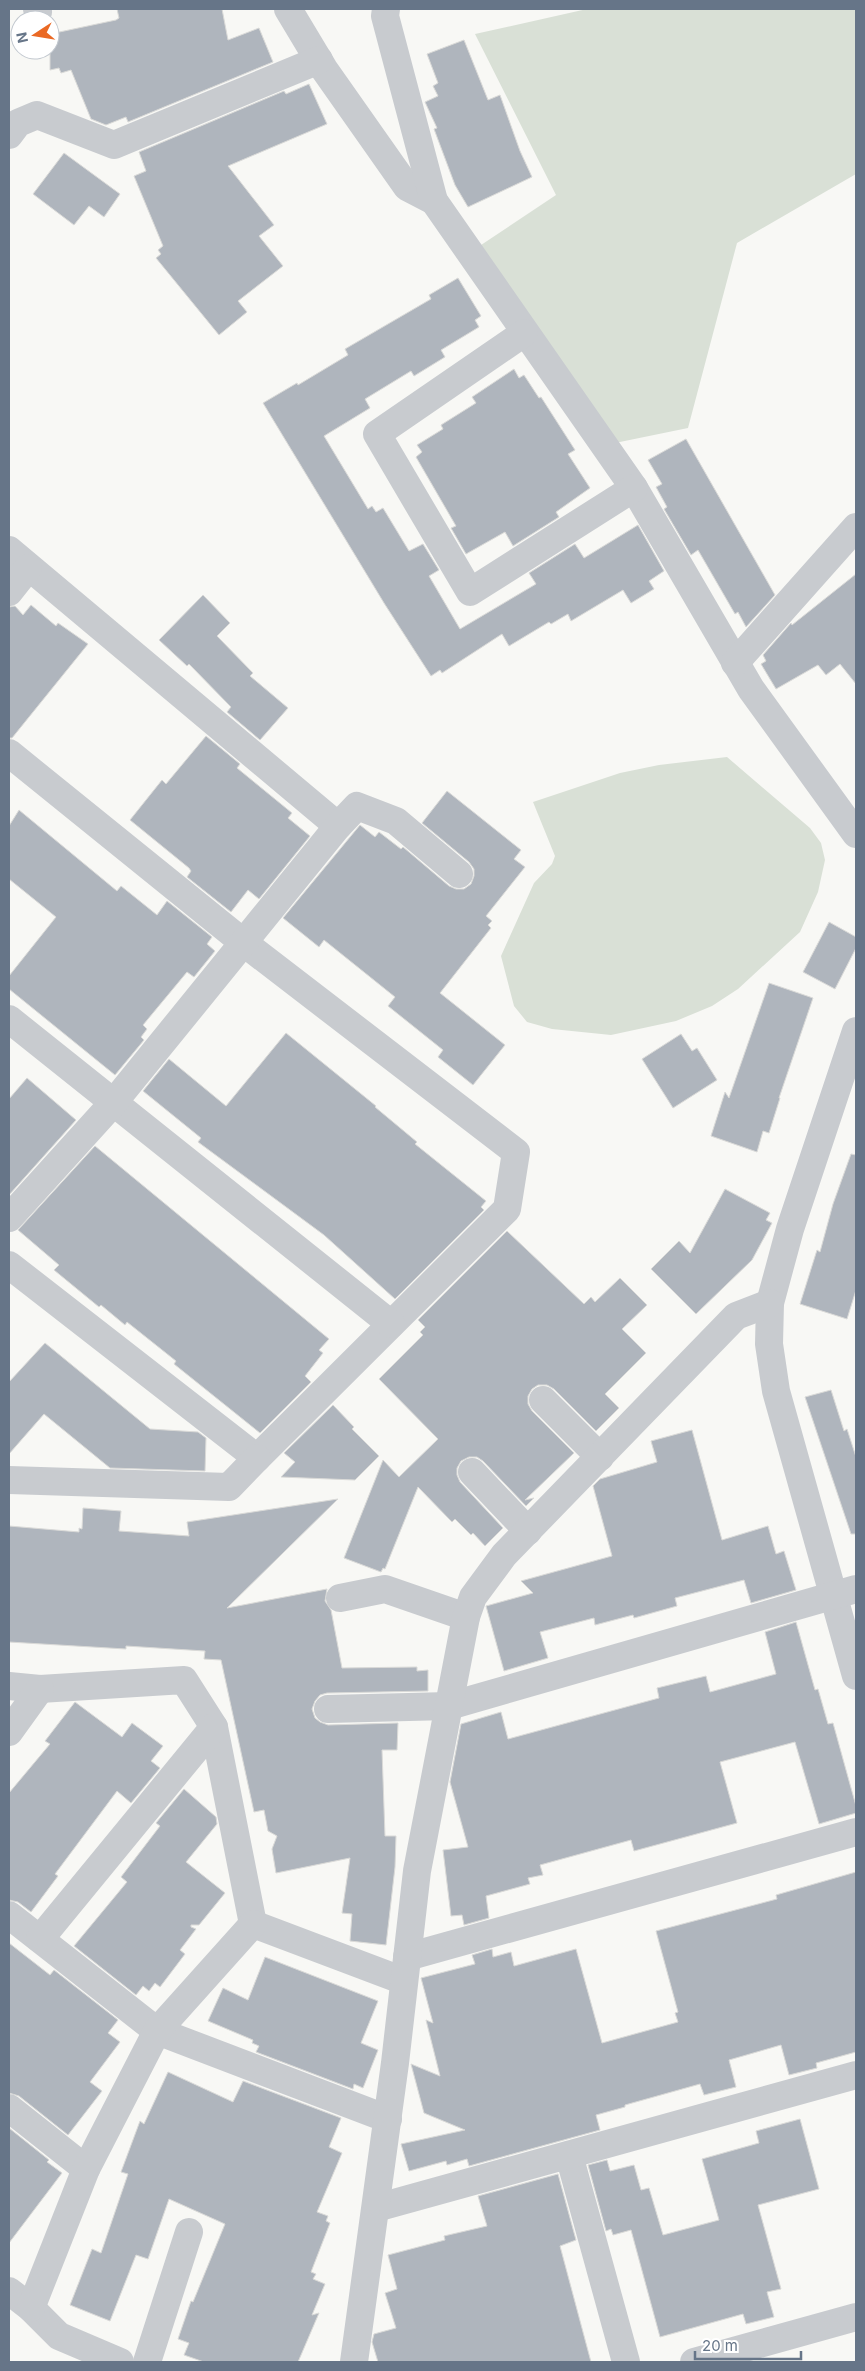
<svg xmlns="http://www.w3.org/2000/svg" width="865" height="2371" font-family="Inter,sans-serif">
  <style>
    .green { fill: #d9e0d6 }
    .building { fill: #afb5bd; stroke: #dadad8 }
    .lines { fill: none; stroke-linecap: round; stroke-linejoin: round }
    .minor { stroke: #c8cbcf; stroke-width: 28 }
  </style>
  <rect width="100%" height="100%" fill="#f8f8f5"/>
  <g class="green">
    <path d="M 587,9 L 856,9 L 856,174 L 737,243 L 688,428 L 615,443 L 478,247 L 556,195 L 475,34 Z"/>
    <path d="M 727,757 L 810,828 L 821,843 L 825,860 L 818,892 L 800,932 L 738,989 L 712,1006 L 676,1021 L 611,1035 L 552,1029 L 527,1022 L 514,1006 L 501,956 L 534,883 L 552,864 L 555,856 L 533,802 L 620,773 L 659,765 Z"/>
  </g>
  <g class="building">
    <path d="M 117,9 L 222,9 L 228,40 L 259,28 L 273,62 L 128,122 L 126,117 L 106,125 L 91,119 L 71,70 L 61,73 L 59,68 L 50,70 L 50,34 L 116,20 L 119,18 Z"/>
    <path d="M 464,40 L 488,100 L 500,95 L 520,151 L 532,177 L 468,207 L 455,185 L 434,129 L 437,128 L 425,102 L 438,96 L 433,86 L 438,83 L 427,54 Z"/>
    <path d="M 309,84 L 327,124 L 228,166 L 274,225 L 259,236 L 283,266 L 238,301 L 247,312 L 219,335 L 156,258 L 161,254 L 158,250 L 163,246 L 134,176 L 146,171 L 139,152 L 284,91 L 286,94 Z"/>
    <path d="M 64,153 L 120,194 L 104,217 L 89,206 L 74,225 L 33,194 Z"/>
    <path d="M 458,278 L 481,316 L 475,320 L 479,327 L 441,350 L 445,357 L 414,376 L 411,371 L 365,399 L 370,408 L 324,436 L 368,509 L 372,506 L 376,512 L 383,508 L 409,551 L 423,544 L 439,570 L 429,576 L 460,629 L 536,584 L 529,573 L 575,544 L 584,558 L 638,525 L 664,571 L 649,581 L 654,589 L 631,603 L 623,590 L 571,621 L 568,614 L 551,624 L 549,622 L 509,646 L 502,634 L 442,673 L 440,670 L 431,676 L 384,603 L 263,403 L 297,383 L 298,385 L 348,355 L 345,349 L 431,299 L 429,295 Z"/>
    <path d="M 514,369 L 519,378 L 524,375 L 539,398 L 541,397 L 575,450 L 568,454 L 590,488 L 556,512 L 559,517 L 513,546 L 505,532 L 466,554 L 451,528 L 456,526 L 416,457 L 422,452 L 417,445 L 443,429 L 441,425 L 476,403 L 472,397 Z"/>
    <path d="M 686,439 L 775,595 L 746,627 L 738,612 L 735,614 L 698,550 L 691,555 L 664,509 L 667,507 L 656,487 L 662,484 L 648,460 Z"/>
    <path d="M 856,574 L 856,684 L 840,664 L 826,675 L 818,665 L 776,689 L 761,664 L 766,661 L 763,655 L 791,623 L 792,625 Z"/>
    <path d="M 203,595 L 230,623 L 217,636 L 253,673 L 250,676 L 288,708 L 260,740 L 227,712 L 231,707 L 189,664 L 187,666 L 159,640 Z"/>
    <path d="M 31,605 L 56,626 L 58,623 L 88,644 L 12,738 L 9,738 L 9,607 L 15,606 L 23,615 Z"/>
    <path d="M 206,736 L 240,764 L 237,768 L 292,813 L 288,818 L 310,836 L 259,899 L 248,890 L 231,912 L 187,877 L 191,871 L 189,868 L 130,820 L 162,780 L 166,784 Z"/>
    <path d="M 447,791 L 521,850 L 514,859 L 525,867 L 486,916 L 492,921 L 488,925 L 491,928 L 440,993 L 505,1045 L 473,1085 L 438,1057 L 443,1050 L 388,1006 L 395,997 L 324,940 L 319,947 L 283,918 L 360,825 L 375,837 L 379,832 L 401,849 L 403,847 L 449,886 L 456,889 L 464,889 L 471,884 L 474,876 L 474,869 L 469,862 L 422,823 Z"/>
    <path d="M 19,810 L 117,891 L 121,886 L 157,915 L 167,901 L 212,937 L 207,944 L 215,951 L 194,977 L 187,972 L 143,1025 L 147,1029 L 141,1037 L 144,1040 L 115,1075 L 9,989 L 9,976 L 56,917 L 9,879 L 9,826 Z"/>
    <path d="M 829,922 L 856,937 L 856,948 L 835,989 L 803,972 Z"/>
    <path d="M 769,983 L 813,998 L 779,1098 L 780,1098 L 769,1133 L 763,1131 L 757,1152 L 711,1136 L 725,1092 L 729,1098 Z"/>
    <path d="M 286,1033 L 376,1106 L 375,1107 L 417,1142 L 415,1144 L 486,1201 L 481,1207 L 484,1210 L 395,1299 L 324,1235 L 198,1142 L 201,1138 L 143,1091 L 169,1059 L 226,1106 Z"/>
    <path d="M 681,1034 L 692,1051 L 697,1048 L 717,1080 L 673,1108 L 642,1059 Z"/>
    <path d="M 27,1078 L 76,1120 L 9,1195 L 9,1099 Z"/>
    <path d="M 95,1146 L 329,1339 L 319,1350 L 323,1353 L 305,1376 L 311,1382 L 260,1433 L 174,1364 L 176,1361 L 127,1322 L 125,1325 L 101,1305 L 99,1307 L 54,1270 L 59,1265 L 18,1230 Z"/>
    <path d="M 851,1154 L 856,1155 L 856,1290 L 847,1319 L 800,1304 L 817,1250 L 820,1252 L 833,1204 Z"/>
    <path d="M 725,1189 L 770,1213 L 766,1220 L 772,1223 L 752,1260 L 696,1314 L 651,1269 L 679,1241 L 690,1253 Z"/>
    <path d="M 507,1231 L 584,1304 L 591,1297 L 595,1302 L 620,1278 L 647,1305 L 622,1329 L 646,1353 L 605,1394 L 619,1408 L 596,1431 L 554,1389 L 547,1385 L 538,1385 L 532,1389 L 528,1396 L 528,1404 L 532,1411 L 574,1453 L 525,1500 L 534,1498 L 526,1506 L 483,1461 L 477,1457 L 469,1457 L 461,1461 L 457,1468 L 457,1475 L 460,1482 L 503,1528 L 485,1546 L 473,1533 L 471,1535 L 455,1519 L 452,1522 L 418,1487 L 385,1569 L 383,1568 L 381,1572 L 344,1558 L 383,1460 L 399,1477 L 438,1439 L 379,1379 L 423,1335 L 420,1332 L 425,1327 L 418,1320 Z"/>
    <path d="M 45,1343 L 150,1429 L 198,1432 L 206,1438 L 205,1471 L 110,1468 L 44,1414 L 9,1454 L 9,1382 Z"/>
    <path d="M 831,1390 L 844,1431 L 847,1429 L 856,1457 L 856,1534 L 851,1534 L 805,1397 Z"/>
    <path d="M 333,1405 L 354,1427 L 352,1429 L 379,1456 L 355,1480 L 281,1477 L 295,1462 L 284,1453 Z"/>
    <path d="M 692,1430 L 722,1540 L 768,1526 L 776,1554 L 784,1551 L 796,1590 L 751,1603 L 744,1580 L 675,1598 L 677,1606 L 634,1618 L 633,1615 L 595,1625 L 594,1618 L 540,1632 L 548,1658 L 504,1671 L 486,1606 L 533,1593 L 521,1581 L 612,1556 L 593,1486 L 600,1479 L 657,1462 L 651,1441 Z"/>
    <path d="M 338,1499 L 227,1608 L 327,1589 L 325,1601 L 331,1610 L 342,1668 L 417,1667 L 417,1671 L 428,1670 L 428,1691 L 327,1693 L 320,1695 L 315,1701 L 312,1709 L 315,1718 L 320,1722 L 328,1725 L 398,1723 L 397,1750 L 382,1750 L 385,1836 L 396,1836 L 395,1867 L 386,1945 L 350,1941 L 352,1914 L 342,1913 L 350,1858 L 276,1873 L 272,1849 L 277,1836 L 268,1831 L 264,1810 L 254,1812 L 221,1660 L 204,1659 L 205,1651 L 126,1646 L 126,1649 L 9,1642 L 9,1526 L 79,1532 L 79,1528 L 82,1529 L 83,1508 L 121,1511 L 119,1531 L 189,1536 L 187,1522 Z"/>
    <path d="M 796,1622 L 815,1690 L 818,1689 L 828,1724 L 833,1723 L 856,1806 L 856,1813 L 819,1824 L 795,1742 L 720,1762 L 737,1823 L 634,1851 L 631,1840 L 540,1865 L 543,1875 L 528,1878 L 530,1884 L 486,1896 L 489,1918 L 464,1925 L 462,1915 L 451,1916 L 443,1850 L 468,1847 L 450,1782 L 461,1724 L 501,1712 L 508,1739 L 659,1698 L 657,1688 L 706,1676 L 710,1692 L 776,1674 L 765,1632 Z"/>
    <path d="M 75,1702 L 122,1737 L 132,1723 L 163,1746 L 151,1761 L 160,1768 L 131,1803 L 117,1791 L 55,1874 L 58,1876 L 31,1912 L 18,1902 L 9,1900 L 9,1793 L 50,1744 L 45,1741 Z"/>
    <path d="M 184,1789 L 216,1817 L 217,1824 L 186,1862 L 225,1893 L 199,1925 L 191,1925 L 191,1927 L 196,1929 L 180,1950 L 185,1954 L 160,1987 L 155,1983 L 149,1991 L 143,1986 L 136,1995 L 74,1946 L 127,1882 L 121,1877 L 160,1826 L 156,1823 Z"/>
    <path d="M 856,1872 L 856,2052 L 816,2063 L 817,2068 L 789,2075 L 781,2045 L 729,2060 L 736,2087 L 704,2095 L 700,2084 L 625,2105 L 625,2107 L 596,2115 L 600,2130 L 469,2166 L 467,2159 L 447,2165 L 446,2161 L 409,2171 L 401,2144 L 465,2130 L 424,2113 L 411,2064 L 440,2076 L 426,2020 L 433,2023 L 421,1978 L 475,1964 L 472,1955 L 492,1949 L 493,1957 L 511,1952 L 514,1966 L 576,1949 L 602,2043 L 678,2022 L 675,2013 L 678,2012 L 656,1931 L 777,1899 L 776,1895 Z"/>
    <path d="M 9,1943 L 50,1975 L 54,1970 L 118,2020 L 108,2033 L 120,2042 L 90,2082 L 102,2091 L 68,2135 L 19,2096 L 9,2093 Z"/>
    <path d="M 265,1957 L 378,2001 L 361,2043 L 378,2050 L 363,2088 L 354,2084 L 353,2089 L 256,2052 L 259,2046 L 252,2043 L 253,2040 L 208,2021 L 223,1988 L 248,2000 Z"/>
    <path d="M 168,2072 L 233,2102 L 243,2081 L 341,2118 L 329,2147 L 342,2153 L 317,2212 L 328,2216 L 326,2221 L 330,2223 L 311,2272 L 316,2274 L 313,2279 L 325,2284 L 312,2315 L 319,2313 L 298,2362 L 204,2362 L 184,2355 L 189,2343 L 178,2339 L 191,2301 L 193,2302 L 225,2224 L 169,2199 L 148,2259 L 136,2255 L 110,2321 L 70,2305 L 92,2249 L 101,2253 L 128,2174 L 121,2172 L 140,2121 L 144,2124 Z"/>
    <path d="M 800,2119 L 819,2189 L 758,2205 L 781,2289 L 767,2292 L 774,2317 L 746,2324 L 743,2314 L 660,2337 L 631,2230 L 613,2235 L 611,2229 L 606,2231 L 588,2165 L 607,2160 L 610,2171 L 634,2165 L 641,2190 L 649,2188 L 663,2235 L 719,2220 L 702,2159 L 759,2143 L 756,2131 Z"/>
    <path d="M 9,2128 L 49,2160 L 47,2162 L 62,2173 L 9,2243 Z"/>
    <path d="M 558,2174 L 576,2240 L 560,2246 L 591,2362 L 378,2362 L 372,2342 L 374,2334 L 396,2328 L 385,2293 L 397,2289 L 388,2255 L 445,2240 L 444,2236 L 487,2226 L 478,2196 Z"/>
  </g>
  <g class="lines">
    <g class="minor">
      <path d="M 37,9 L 38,12"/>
      <path d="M 288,9 L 324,69 L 407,187 L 434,201"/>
      <path d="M 386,9 L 385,16 L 434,201 L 634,488 L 751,689 L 856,834"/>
      <path d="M 9,135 L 18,123 L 37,115 L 114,145 L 319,60"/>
      <path d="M 524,333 L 377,434 L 470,592 L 634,488"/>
      <path d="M 9,550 L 338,826"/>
      <path d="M 9,592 L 28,568"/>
      <path d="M 735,663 L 856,527"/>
      <path d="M 9,753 L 244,943 L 516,1152 L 507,1209 L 257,1458 L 9,1265"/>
      <path d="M 9,1019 L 391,1324"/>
      <path d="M 856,1031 L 790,1229 L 770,1303 L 769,1344 L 776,1391 L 856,1676"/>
      <path d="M 9,1218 L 114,1102 L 338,826 L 357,806 L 396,821 L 459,874"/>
      <path d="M 543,1400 L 600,1457"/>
      <path d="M 472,1472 L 528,1531"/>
      <path d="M 9,1480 L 229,1487 L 257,1458"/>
      <path d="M 340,1598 L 385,1589 L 466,1617"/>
      <path d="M 9,1686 L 40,1689 L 184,1680 L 214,1727 L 253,1924"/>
      <path d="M 328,1709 L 449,1706 L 856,1589"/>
      <path d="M 9,1732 L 40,1689"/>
      <path d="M 9,1915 L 157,2031 L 388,2119"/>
      <path d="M 253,1924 L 404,1981"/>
      <path d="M 40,1939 L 214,1727"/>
      <path d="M 407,1957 L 856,1832"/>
      <path d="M 9,2108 L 86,2169"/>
      <path d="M 569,2155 L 626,2362"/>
      <path d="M 376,2208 L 856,2075"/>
      <path d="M 9,2291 L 31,2308 L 59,2336 L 120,2362"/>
      <path d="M 31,2308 L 86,2169 L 157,2031 L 253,1924"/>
      <path d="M 147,2362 L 189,2232"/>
      <path d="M 354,2362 L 395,2063 L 417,1871 L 466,1617 L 473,1597 L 504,1555 L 736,1316 L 770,1303"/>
      <path d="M 694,2362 L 856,2317"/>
    </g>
  </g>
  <rect width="865" height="2371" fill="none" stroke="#667588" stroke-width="20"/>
  <g transform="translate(35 35) rotate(258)"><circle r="24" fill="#ffffff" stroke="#c2c8cf"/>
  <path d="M0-4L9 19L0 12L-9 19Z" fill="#ea6924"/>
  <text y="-8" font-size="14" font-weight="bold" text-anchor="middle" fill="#667588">N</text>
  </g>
  <path d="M695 2351v8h106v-8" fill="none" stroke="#667588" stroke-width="2.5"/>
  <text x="702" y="2351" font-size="15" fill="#667588" stroke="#ffffff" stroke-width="4" paint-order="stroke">20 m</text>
</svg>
